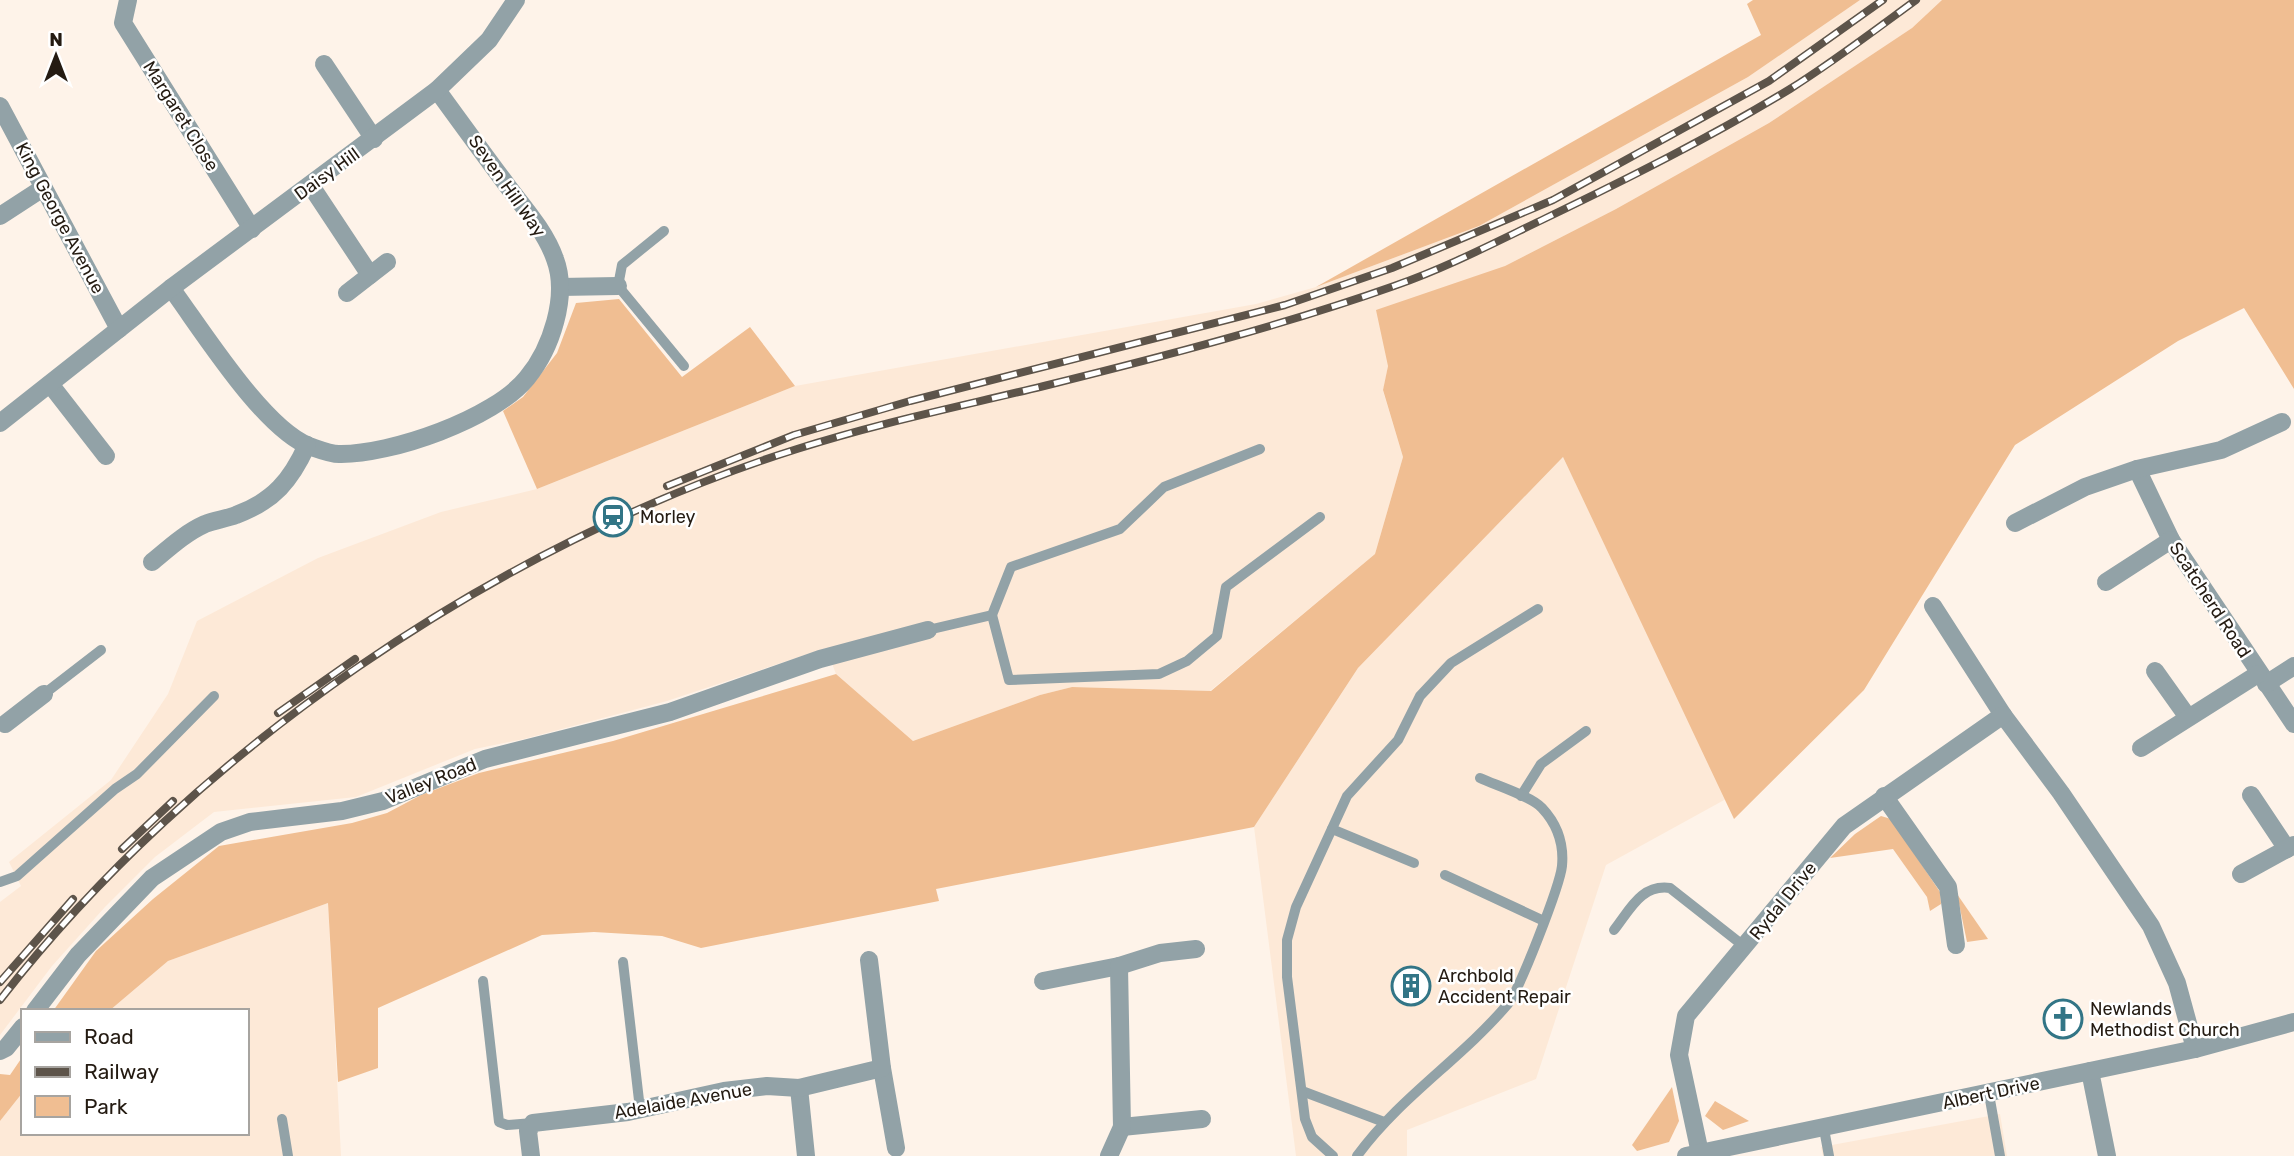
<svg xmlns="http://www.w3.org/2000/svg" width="2294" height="1156" font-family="Rubik,sans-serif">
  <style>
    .built { fill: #fde9d7 }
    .green { fill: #f0be92 }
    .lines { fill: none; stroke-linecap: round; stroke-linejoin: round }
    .service { stroke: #92a2a7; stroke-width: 10 }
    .minor { stroke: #92a2a7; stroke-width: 18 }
    .rail-casing { stroke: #5d544a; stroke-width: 8 }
    .rail { stroke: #fff; stroke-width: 5; stroke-dasharray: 16; stroke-linecap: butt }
    .labels { text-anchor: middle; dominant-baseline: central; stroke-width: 5; stroke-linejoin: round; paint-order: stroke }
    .street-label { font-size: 18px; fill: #241b12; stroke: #fff }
    .poi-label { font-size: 18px; fill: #241b12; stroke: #fff; text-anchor: start }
  </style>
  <rect width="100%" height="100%" fill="#fef3e9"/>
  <g class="built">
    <path d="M 1860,0 L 1942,0 L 1912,28 L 1769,123 L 1616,209 L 1505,266 L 1388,366 L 1383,391 L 1403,457 L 1375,554 L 1210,691 L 1072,687 L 1040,695 L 913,741 L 836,674 L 826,648 L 667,701 L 524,739 L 475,749 L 356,797 L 214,812 L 155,857 L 105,907 L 52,966 L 0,1035 L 0,902 L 21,886 L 9,862 L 111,780 L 168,694 L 197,621 L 318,558 L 441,512 L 537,489 L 795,386 L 1256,304 L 1316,287 L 1479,226 L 1748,77 Z"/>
    <path d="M 1563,457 L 1726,799 L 1606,865 L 1536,1079 L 1407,1130 L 1407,1156 L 1296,1156 L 1254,827 L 1358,668 Z"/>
    <path d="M 328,903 L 341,1156 L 0,1156 L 0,1121 L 23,1092 L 23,1133 L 247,1133 L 247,1011 L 109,1011 L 168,961 Z"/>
    <path d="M 2000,1114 L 2007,1156 L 1823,1156 L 1821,1147 Z"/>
  </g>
  <g class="green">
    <path d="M 1753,0 L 1860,0 L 1748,77 L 1479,226 L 1316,287 L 1761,35 L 1747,4 Z"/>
    <path d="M 1942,0 L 2294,0 L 2294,389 L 2244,308 L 2178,341 L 2015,445 L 1864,690 L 1734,819 L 1563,457 L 1358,668 L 1254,827 L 936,889 L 939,901 L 701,948 L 662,936 L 594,932 L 542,935 L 378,1008 L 378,1068 L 338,1082 L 328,903 L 168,961 L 109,1011 L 53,1011 L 96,951 L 153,899 L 219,846 L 352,823 L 387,813 L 421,795 L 479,773 L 613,741 L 836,674 L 913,741 L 1040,695 L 1072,687 L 1211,691 L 1375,554 L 1403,457 L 1383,390 L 1388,366 L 1376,310 L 1505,266 L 1616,209 L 1769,123 L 1912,28 Z"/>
    <path d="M 619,299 L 682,377 L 750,327 L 795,386 L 537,489 L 503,411 L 523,397 L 557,353 L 576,303 Z"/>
    <path d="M 1881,816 L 1891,819 L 1940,892 L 1941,904 L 1930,911 L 1927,897 L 1893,849 L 1830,858 L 1855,834 Z"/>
    <path d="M 1957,894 L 1988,939 L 1967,942 Z"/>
    <path d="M 23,1056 L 23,1092 L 0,1121 L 0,1074 L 10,1075 Z"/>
    <path d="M 1672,1087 L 1679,1121 L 1669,1142 L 1637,1151 L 1632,1145 Z"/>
    <path d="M 1715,1101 L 1749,1121 L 1723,1130 L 1705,1116 Z"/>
  </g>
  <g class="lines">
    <g class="service">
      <path d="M 664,231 L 622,265 L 618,286 L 684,366"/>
      <path d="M 992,615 L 1009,680 L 1159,674 L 1187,661 L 1217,636 L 1226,587 L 1320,517"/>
      <path d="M 928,630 L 992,615 L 1011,567 L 1120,529 L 1164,487 L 1260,449"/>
      <path d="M 44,694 L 101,650"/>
      <path d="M 1521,796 L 1541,764 L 1586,731"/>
      <path d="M 1332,829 L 1414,863"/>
      <path d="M 1445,875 L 1544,921"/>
      <path d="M 0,882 L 17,876 L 115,789 L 137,774 L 214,696"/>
      <path d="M 1614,930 C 1630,910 1641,884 1670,888 L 1745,947"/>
      <path d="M 623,962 L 640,1109"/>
      <path d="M 483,981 L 499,1122 L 507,1125 L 533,1123"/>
      <path d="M 1302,1091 L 1384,1122"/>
      <path d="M 1989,1094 L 2000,1156"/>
      <path d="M 282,1119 L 288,1156"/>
      <path d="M 1824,1129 L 1829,1156"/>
      <path d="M 1333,1156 L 1312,1137 L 1305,1119 L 1287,977 L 1287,940 L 1296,907 L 1347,796 L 1398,740 L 1420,696 L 1451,663 L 1538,609"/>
      <path d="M 1357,1156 C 1399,1098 1461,1059 1507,1005 C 1519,992 1560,885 1562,866 C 1564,844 1557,824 1542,808 C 1531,796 1495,785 1480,778"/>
    </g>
    <g class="minor">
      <path d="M 128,0 L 123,23 L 252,229"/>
      <path d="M 324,64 L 374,139"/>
      <path d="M 0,106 L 119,329"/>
      <path d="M 311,186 L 370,275"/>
      <path d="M 0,216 L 43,188"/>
      <path d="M 560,287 L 618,286"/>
      <path d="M 171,288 C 202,330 263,428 309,446 C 318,449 330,454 339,454 C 390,455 494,419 527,378 C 551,349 569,296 555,259 C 546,233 526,210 509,188 C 485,156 461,123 437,90"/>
      <path d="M 347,293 L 387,262"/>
      <path d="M 50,384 L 106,456"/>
      <path d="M 0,423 L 171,288 L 437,90 L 489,40 L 516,0"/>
      <path d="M 2137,469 L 2171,540 L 2294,724"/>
      <path d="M 2015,523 L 2085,487 L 2137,469 L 2221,450 L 2282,422"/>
      <path d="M 152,562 C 169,548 185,533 205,524 C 215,520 226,519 236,515 C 274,501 291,480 307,445"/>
      <path d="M 2106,582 L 2171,540"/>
      <path d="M 1933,606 L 2003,715 L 2061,793 L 2151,926 L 2177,983 L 2195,1049"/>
      <path d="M 2155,671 L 2187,716"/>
      <path d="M 2266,684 L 2294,666"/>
      <path d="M 5,724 L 44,694"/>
      <path d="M 2141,748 L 2258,674"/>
      <path d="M 2251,795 L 2287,849"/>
      <path d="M 1884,796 L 1948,887 L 1956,945"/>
      <path d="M 2241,874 L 2294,845"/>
      <path d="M 1043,981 L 1119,966"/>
      <path d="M 35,1011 L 78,955 L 152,878 L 221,832 L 250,822 L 342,811 L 383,801 L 485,759 L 670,712 L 820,659 L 928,630"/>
      <path d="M 0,1051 L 6,1048 L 23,1027"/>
      <path d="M 882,1068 L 896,1148"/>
      <path d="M 2090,1071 L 2107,1156"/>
      <path d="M 799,1088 L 806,1156"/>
      <path d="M 1122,1127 L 1202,1119"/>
      <path d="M 1700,1153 L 1679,1055 L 1686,1016 L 1844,826 L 2003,715"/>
      <path d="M 531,1156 L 528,1131 L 533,1123 L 628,1112 L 724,1091 L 767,1086 L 799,1088 L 882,1068 L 869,960"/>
      <path d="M 1109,1156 L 1122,1127 L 1119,966 L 1160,953 L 1196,949"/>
      <path d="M 1686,1156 L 2195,1049 L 2294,1022"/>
    </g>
    <defs>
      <g id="rail">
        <path d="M 667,486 L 794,435 L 910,401 L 1285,305 L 1392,268 L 1553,200 L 1769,81 L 1883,0"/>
        <path d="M 278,713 L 355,659"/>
        <path d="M 122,849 L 173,801"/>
        <path d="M 0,982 L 73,899"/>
        <path d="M 0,1000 C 193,751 497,544 797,449 C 878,423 962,406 1044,386 C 1161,357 1281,326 1394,286 C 1446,268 1496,242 1546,218 C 1629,178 1711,137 1790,89 C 1833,62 1875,30 1916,0"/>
      </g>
    </defs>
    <use href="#rail" class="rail-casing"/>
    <use href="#rail" class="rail"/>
  </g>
  <defs>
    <symbol id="station-ring" viewBox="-11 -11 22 22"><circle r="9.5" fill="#fff" stroke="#327586" stroke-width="1.5"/><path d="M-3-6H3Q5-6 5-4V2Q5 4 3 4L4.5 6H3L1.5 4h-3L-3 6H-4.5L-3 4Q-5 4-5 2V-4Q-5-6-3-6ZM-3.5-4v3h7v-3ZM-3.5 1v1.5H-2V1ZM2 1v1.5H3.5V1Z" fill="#327586"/></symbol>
    <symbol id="building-ring" viewBox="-11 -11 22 22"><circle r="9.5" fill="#fff" stroke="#327586" stroke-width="1.5"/><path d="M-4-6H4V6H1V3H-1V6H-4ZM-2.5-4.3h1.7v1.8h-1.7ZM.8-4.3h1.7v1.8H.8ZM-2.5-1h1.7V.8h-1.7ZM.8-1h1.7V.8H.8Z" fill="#327586"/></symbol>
    <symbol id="church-ring" viewBox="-11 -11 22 22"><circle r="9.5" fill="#fff" stroke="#327586" stroke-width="1.5"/><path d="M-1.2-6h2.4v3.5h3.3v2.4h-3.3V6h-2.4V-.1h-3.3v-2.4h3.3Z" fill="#327586"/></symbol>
  </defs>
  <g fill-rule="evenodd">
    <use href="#station-ring" x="591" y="495" width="44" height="44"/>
    <use href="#building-ring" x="1389" y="964" width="44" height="44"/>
    <use href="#church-ring" x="2041" y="997" width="44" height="44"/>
  </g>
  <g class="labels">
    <g class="street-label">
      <text transform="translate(181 116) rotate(58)">Margaret Close</text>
      <text transform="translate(327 174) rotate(-36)">Daisy Hill</text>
      <text transform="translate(507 186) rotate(55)">Seven Hill Way</text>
      <text transform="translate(60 218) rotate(62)">King George Avenue</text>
      <text transform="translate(2210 600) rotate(57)">Scatcherd Road</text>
      <text transform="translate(431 781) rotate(-22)">Valley Road</text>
      <text transform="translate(1783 901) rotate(-51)">Rydal Drive</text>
      <text transform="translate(1991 1093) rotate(-12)">Albert Drive</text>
      <text transform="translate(683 1101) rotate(-10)">Adelaide Avenue</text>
    </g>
    <g class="poi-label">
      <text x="640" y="517">Morley</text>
      <text x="1438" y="976">Archbold<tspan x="1438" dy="21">Accident Repair</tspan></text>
      <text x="2090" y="1009">Newlands<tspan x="2090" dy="21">Methodist Church</tspan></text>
    </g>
  </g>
  <rect x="21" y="1009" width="228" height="126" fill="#ffffff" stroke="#a7a4a0" stroke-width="2"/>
  <rect x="35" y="1032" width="35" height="10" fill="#92a2a7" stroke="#a7a4a0" stroke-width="2"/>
  <text x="84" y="1044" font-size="21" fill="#241b12">Road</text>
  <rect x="35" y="1067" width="35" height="10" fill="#5d544a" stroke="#a7a4a0" stroke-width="2"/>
  <text x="84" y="1079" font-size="21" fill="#241b12">Railway</text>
  <rect x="35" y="1096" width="35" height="21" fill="#f0be92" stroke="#a7a4a0" stroke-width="2"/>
  <text x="84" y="1114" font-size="21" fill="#241b12">Park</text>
  <g transform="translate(56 56)" stroke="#ffffff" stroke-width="5" paint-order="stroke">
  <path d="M0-5L12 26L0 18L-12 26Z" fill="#241b12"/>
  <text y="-10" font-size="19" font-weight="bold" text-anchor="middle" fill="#241b12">N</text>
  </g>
</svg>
